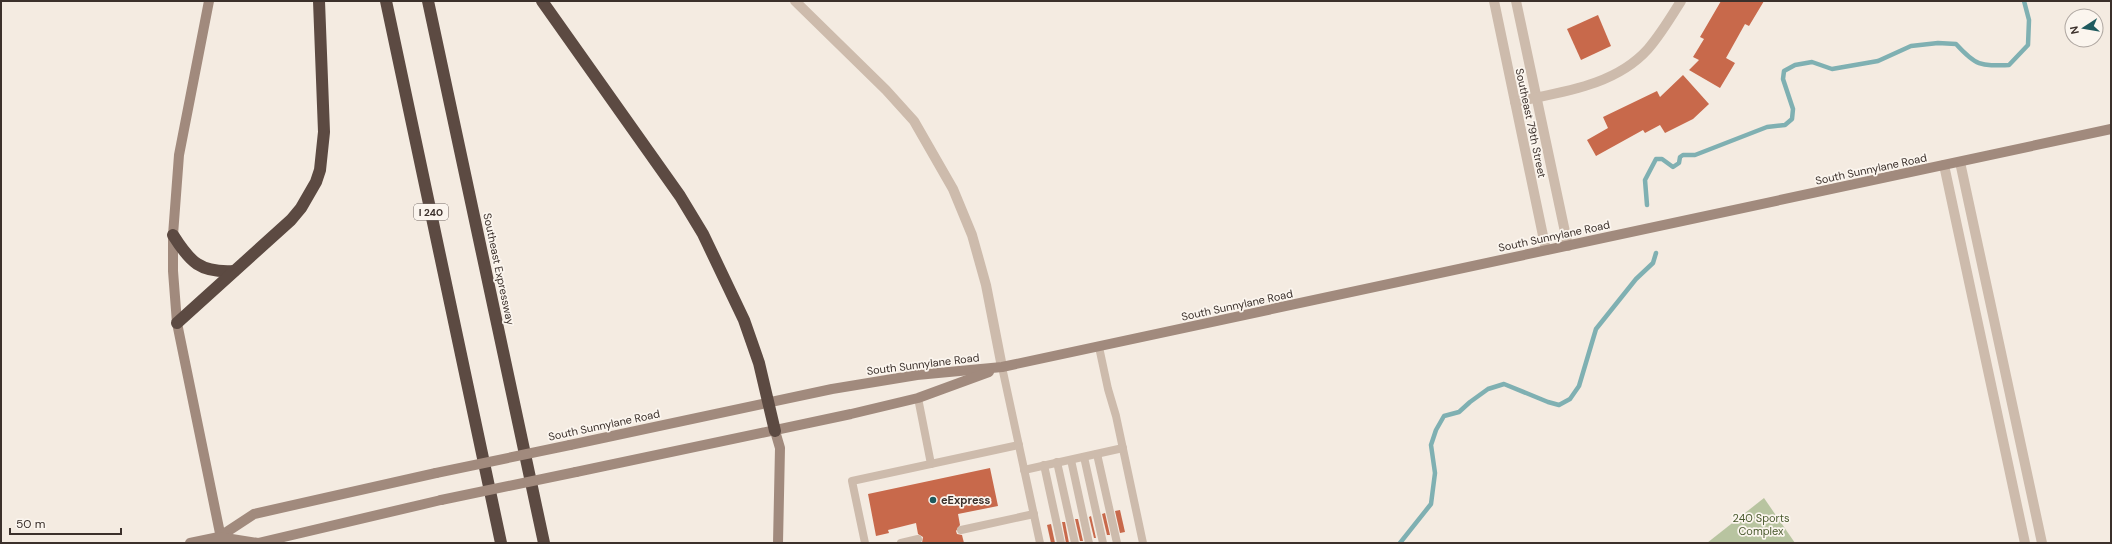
<svg xmlns="http://www.w3.org/2000/svg" width="2112" height="544" font-family="'DM Sans',sans-serif">
  <style>
    .green { fill: #b8c4a0 }
    .lines { fill: none; stroke-linecap: round; stroke-linejoin: round }
    .stream { stroke: #7fb0b2; stroke-width: 4.5 }
    .building { fill: #c8694b }
    .lane { stroke: #cdbbac; stroke-width: 8 }
    .street { stroke: #cdbbac; stroke-width: 10 }
    .secondary { stroke: #a18a7d; stroke-width: 10 }
    .highway { stroke: #5c4a42; stroke-width: 12 }
    .secondary-bridge { stroke: #a18a7d; stroke-width: 10 }
    .poi-dot { fill: #1f5a5e; stroke: #fbf5ee; stroke-width: 1.5 }
    .labels { text-anchor: middle; dominant-baseline: central; stroke-width: 3.5; stroke-linejoin: round; paint-order: stroke }
    .shield { fill: #fbf5ee; stroke: #756b66; stroke-width: 1 }
    .shield-label { font-size: 10px; font-weight: bold; fill: #3b302b }
    .street-label { font-size: 11px; fill: #3b302b; stroke: #fbf5ee }
    .poi-label { font-size: 11px; font-weight: bold; fill: #3b302b; stroke: #fbf5ee; text-anchor: start }
    .park-label { font-size: 11px; fill: #4a5a2e; stroke: #fbf5ee }
  </style>
  <rect width="100%" height="100%" fill="#f4ebe1"/>
  <path class="green" d="M 1764,498 L 1795,543 L 1707,543 Z"/>
  <g class="lines">
    <g class="stream">
      <path d="M 1647,205 L 1645,180 L 1656,159 L 1662,159 L 1673,167 L 1679,163 L 1680,157 L 1683,155 L 1695,155 L 1767,127 L 1785,125 L 1792,119 L 1793,109 L 1783,79 L 1784,71 L 1795,65 L 1812,62 L 1832,69 L 1878,61 L 1911,46 L 1938,43 L 1956,44 C 1976,66 1980,66 2009,65 L 2028,45 L 2029,20 L 2024,1"/>
      <path d="M 1400,543 L 1431,504 L 1435,473 L 1431,445 L 1436,430 L 1444,416 L 1459,412 L 1470,402 L 1488,389 L 1504,384 L 1548,402 L 1559,405 L 1570,399 L 1579,386 L 1596,329 L 1636,279 L 1653,263 L 1656,253"/>
    </g>
  </g>
  <g class="building">
    <path d="M 1721,1 L 1764,1 L 1749,26 L 1745,24 L 1726,58 L 1735,63 L 1720,88 L 1689,70 L 1699,60 L 1693,57 L 1704,39 L 1700,37 Z"/>
    <path d="M 1598,15 L 1611,46 L 1581,60 L 1567,29 Z"/>
    <path d="M 1683,75 L 1709,104 L 1693,119 L 1665,133 L 1660,125 L 1645,133 L 1643,130 L 1596,156 L 1587,140 L 1608,128 L 1603,117 L 1657,91 L 1660,97 Z"/>
    <path d="M 990,468 L 998,506 L 958,514 L 960,525 L 956,531 L 957,534 L 962,535 L 964,543 L 922,543 L 923,537 L 918,534 L 916,523 L 888,530 L 889,533 L 876,536 L 868,494 Z"/>
    <path d="M 1120,510 L 1125,532 L 1120,533 L 1115,511 Z"/>
    <path d="M 1105,513 L 1110,535 L 1107,535 L 1102,514 Z"/>
    <path d="M 1091,516 L 1096,538 L 1094,538 L 1089,517 Z"/>
    <path d="M 1075,519 L 1078,519 L 1083,541 L 1080,541 Z"/>
    <path d="M 1062,522 L 1065,522 L 1069,543 L 1066,543 Z"/>
    <path d="M 1051,524 L 1055,543 L 1051,543 L 1047,525 Z"/>
  </g>
  <g class="lines">
    <g class="lane">
      <path d="M 1099,347 L 1108,389 L 1116,416 L 1143,543"/>
      <path d="M 1002,367 L 1040,543"/>
      <path d="M 918,398 L 931,464"/>
      <path d="M 1097,454 L 1117,543"/>
      <path d="M 1084,457 L 1103,543"/>
      <path d="M 1071,460 L 1089,543"/>
      <path d="M 1057,462 L 1075,543"/>
      <path d="M 1044,465 L 1061,543"/>
      <path d="M 1024,470 L 1123,448"/>
      <path d="M 961,530 L 1034,514"/>
      <path d="M 865,543 L 852,481 L 1019,445"/>
      <path d="M 901,543 L 918,539"/>
    </g>
    <g class="street">
      <path d="M 795,1 L 886,90 L 914,121 L 953,189 L 972,235 L 986,285 L 1002,367"/>
      <path d="M 1494,1 L 1546,250"/>
      <path d="M 1516,1 L 1568,246"/>
      <path d="M 1515,102 C 1561,92 1615,86 1648,49 C 1661,34 1671,17 1681,1"/>
      <path d="M 1960,162 L 2042,543"/>
      <path d="M 1944,165 L 2025,543"/>
    </g>
    <g class="secondary">
      <path d="M 209,1 L 179,155 L 173,235 L 173,271 L 177,323 L 222,543"/>
      <path d="M 775,431 L 780,448 L 778,543"/>
      <path d="M 570,445 L 832,389 L 917,375 L 1002,367 L 2111,129"/>
      <path d="M 576,472 L 851,414 L 918,398 L 989,372"/>
      <path d="M 219,537 L 254,514 L 436,473"/>
      <path d="M 190,543 L 219,537 L 258,543 L 441,500"/>
    </g>
    <g class="highway">
      <path d="M 386,1 L 501,543"/>
      <path d="M 428,1 L 544,543"/>
      <path d="M 542,1 L 680,196 L 703,234 L 744,320 L 759,363 L 775,431"/>
      <path d="M 173,235 C 190,262 200,273 234,271"/>
      <path d="M 177,323 L 291,220 L 301,208 L 316,182 L 320,170 L 324,132 L 319,1"/>
    </g>
    <g class="secondary-bridge">
      <path d="M 436,473 L 570,445"/>
      <path d="M 441,500 L 576,472"/>
    </g>
  </g>
  <circle class="poi-dot" cx="933" cy="500" r="4"/>
  <g class="labels">
    <rect class="shield" x="414" y="204" width="34" height="16" rx="3"/>
    <g class="shield-label">
      <text x="431" y="212">I 240</text>
    </g>
    <g class="street-label">
      <text transform="translate(1531 123) rotate(78)">Southeast 79th Street</text>
      <text transform="translate(1871 169) rotate(-12)">South Sunnylane Road</text>
      <text transform="translate(1554 236) rotate(-12)">South Sunnylane Road</text>
      <text transform="translate(499 269) rotate(78)">Southeast Expressway</text>
      <text transform="translate(1237 305) rotate(-12)">South Sunnylane Road</text>
      <text transform="translate(923 364) rotate(-7)">South Sunnylane Road</text>
      <text transform="translate(604 425) rotate(-12)">South Sunnylane Road</text>
    </g>
    <g class="poi-label">
      <text x="941" y="500">eExpress</text>
    </g>
    <g class="park-label">
      <text x="1761" y="518">240 Sports<tspan x="1761" dy="13">Complex</tspan></text>
    </g>
  </g>
  <rect width="2112" height="544" fill="none" stroke="#3b302b" stroke-width="4"/>
  <g transform="translate(2084 28) rotate(258)"><circle r="19" fill="#fbf5ee" stroke="#aea6a0"/>
  <path d="M0-3L7 15L0 10L-7 15Z" fill="#1f5a5e"/>
  <text y="-6" font-size="11" font-weight="bold" text-anchor="middle" fill="#3b302b">N</text>
  </g>
  <path d="M10 528v6h111v-6" fill="none" stroke="#3b302b" stroke-width="2"/>
  <text x="16" y="528" font-size="12" fill="#3b302b" stroke="#fbf5ee" stroke-width="3" paint-order="stroke">50 m</text>
</svg>
